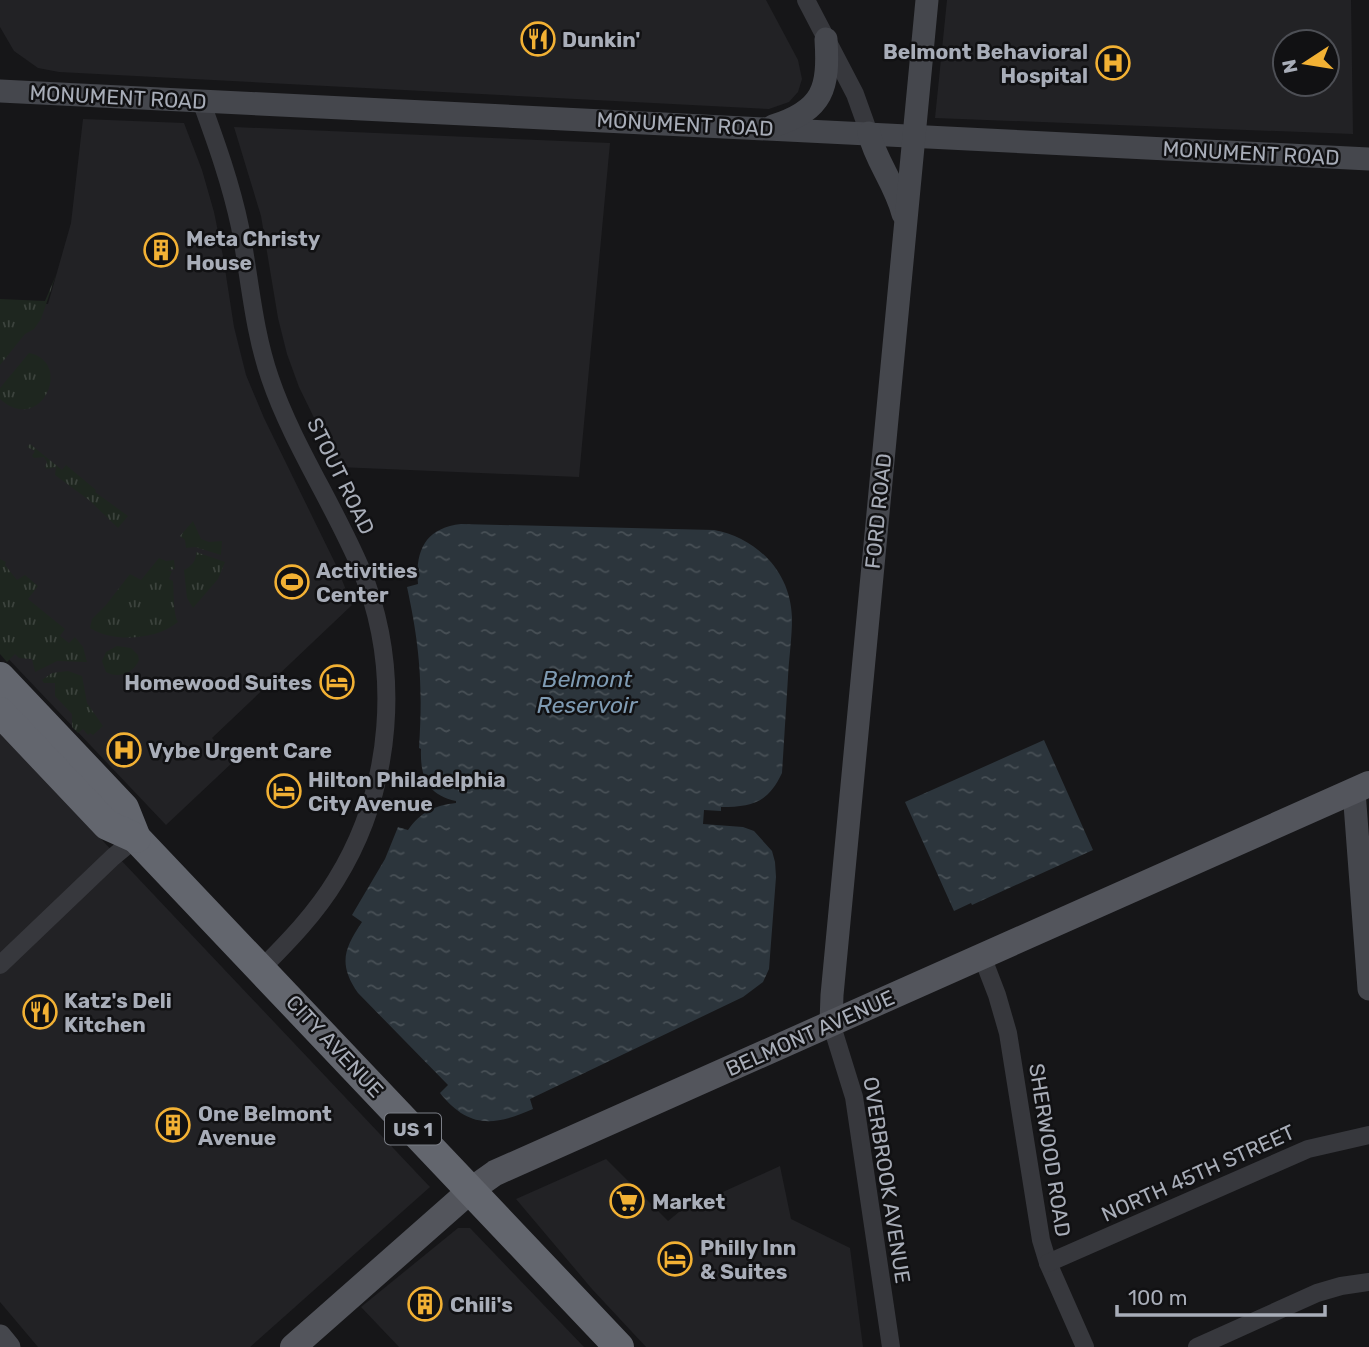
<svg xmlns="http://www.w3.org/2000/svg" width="1369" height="1347" font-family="Rubik,sans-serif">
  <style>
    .built { fill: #222225; fill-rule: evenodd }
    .grass { fill: url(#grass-tufts) }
    .water { fill: url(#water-ripples) }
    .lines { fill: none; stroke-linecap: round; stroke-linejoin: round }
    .street { stroke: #37383d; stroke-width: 18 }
    .secondary { stroke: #45474d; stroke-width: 23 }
    .primary { stroke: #53555c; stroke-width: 26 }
    .highway { stroke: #63666e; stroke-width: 30 }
    .labels { text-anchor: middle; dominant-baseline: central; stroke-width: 5; stroke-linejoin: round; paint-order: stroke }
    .shield { fill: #111113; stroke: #7b7e86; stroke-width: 2 }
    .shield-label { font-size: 19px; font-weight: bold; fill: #a8adb8 }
    .poi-label { font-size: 21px; font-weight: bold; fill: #a8adb8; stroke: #111113; text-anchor: start }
    .street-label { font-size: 21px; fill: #a8adb8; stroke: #111113 }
    .water-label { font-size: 23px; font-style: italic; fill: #7f9bb3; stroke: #111113 }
  </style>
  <defs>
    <pattern id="grass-tufts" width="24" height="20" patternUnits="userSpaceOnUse" patternTransform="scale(1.75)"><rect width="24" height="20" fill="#1e261f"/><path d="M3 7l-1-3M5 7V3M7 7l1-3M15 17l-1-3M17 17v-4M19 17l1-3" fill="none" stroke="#3c433d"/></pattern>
    <pattern id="water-ripples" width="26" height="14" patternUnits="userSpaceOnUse" patternTransform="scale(1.75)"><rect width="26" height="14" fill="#2c353c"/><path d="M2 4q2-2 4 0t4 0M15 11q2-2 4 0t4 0" fill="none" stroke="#485056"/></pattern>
  </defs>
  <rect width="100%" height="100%" fill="#161618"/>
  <g class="built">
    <path d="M 0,0 L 766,0 L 798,60 L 802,79 L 798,92 L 789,102 L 769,109 L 59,72 L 38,68 L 14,51 L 0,27 Z"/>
    <path d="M 947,0 L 1351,0 L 1353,134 L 935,118 ZM 1285,42 L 1327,42 L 1327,84 L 1285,84 Z"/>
    <path d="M 83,119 L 184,123 L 202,170 L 214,212 L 223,256 L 234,327 L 246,375 L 264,418 L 336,565 L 352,605 L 212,738 L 233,762 L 166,825 L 0,650 L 0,302 L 48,304 L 71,223 Z"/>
    <path d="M 234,127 L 610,143 L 579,477 L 338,467 L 299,387 L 287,354 L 278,318 L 261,216 Z"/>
    <path d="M 0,732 L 430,1187 L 250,1347 L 38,1347 L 0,1302 Z"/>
    <path d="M 606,1159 L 668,1221 L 679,1212 L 780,1166 L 791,1219 L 850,1248 L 863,1347 L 646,1347 L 592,1289 L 516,1199 Z"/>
    <path d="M 458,1228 L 470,1228 L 584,1347 L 399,1347 L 361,1307 Z"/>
  </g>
  <g class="grass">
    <path d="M 56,275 L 41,319 L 34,329 L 25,334 L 0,365 L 0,299 L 45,301 Z"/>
    <path d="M 29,353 C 74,362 41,436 0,399 L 0,388 Z"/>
    <path d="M 30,444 L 62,470 L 66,465 L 96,490 L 95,492 L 128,516 L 118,528 L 89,500 L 55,475 L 56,467 L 47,469 L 45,467 L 47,462 L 44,457 L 34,458 L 32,456 L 35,451 L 27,447 Z"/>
    <path d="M 193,521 L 201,539 L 209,542 L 222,541 L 221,555 L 195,547 L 186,548 L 185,540 L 180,536 Z"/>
    <path d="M 196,552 L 225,562 L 218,579 L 193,608 L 187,598 L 184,570 C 191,567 197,560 196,552 Z"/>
    <path d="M 159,558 L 166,561 L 174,560 L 175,569 L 168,570 L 172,571 L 169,579 L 173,581 C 174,593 173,614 178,622 C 156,640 114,643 90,628 L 92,619 L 106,605 L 130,574 L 141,580 Z"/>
    <path d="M 0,559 L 6,562 L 5,565 L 17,580 L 25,575 L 38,586 L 28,599 L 65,629 L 60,636 L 69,643 L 75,637 L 83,647 L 87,662 L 57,661 L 35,672 L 32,659 L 19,658 L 15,654 L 7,662 L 0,654 Z"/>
    <path d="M 117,646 L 131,648 L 138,655 L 139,660 C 134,673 118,679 106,672 L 102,661 L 106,652 Z"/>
    <path d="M 68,671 L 82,676 L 87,703 L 103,726 L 93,735 L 90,733 L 88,735 L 83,729 L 78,733 L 72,727 L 72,714 L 55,696 L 55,683 L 44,683 L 42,680 L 52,673 Z"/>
  </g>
  <g class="water">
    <path d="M 461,524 L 714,530 C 757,538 791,572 792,618 C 792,638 789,658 788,677 C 786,709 784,741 782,773 C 768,803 752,807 721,807 L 721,811 L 704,810 L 703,824 L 743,827 L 754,831 L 772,851 L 775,862 L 776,877 L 769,969 L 763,982 L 743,997 L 530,1099 L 533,1109 C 494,1126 469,1129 440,1093 L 448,1085 L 358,993 C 338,964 344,949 362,922 L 352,915 L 385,859 L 398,827 L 408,830 C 420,812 436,805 456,803 L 456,801 C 427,795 420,776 421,749 L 419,748 C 423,686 420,647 407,587 L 418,584 C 415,551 425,528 461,524 Z"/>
    <path d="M 1044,740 L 1093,850 L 972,905 L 971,903 L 954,911 L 905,802 Z"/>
  </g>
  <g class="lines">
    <g class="street">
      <path d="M 806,0 L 855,94 L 869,133"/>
      <path d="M 201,101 C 216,142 231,184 240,227 C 250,278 253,329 270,378 C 292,443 334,505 361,569 C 402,669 393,788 336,880 C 316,913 289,941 261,969"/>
      <path d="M 982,956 L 997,995 L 1008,1033 L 1041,1240 L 1048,1263 L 1085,1347"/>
      <path d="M 0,965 L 113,857 L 136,838"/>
      <path d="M 831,1023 L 854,1097 L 891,1347"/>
      <path d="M 1048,1263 L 1308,1149 L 1369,1135"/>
      <path d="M 1197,1347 L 1317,1293 L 1341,1286 L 1369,1282"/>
    </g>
    <g class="secondary">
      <path d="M 0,91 L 1369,159"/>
      <path d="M 773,126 C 824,110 829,88 826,39"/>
      <path d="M 869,133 C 876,162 895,183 903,214"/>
      <path d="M 1354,791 L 1369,989"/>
      <path d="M 831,1023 L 832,995 L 927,0"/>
      <path d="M 0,1336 L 9,1347"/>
    </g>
    <path class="primary" d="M 293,1347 L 471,1190 L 495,1173 L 1369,784"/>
    <g class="highway">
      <path d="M 0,677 L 124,808 L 136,838 L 619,1347"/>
      <path d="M 0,712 L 107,825 L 136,838"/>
    </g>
  </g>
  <defs>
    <symbol id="restaurant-ring" viewBox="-11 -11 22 22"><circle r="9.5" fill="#111113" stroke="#f2b134" stroke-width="1.5"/><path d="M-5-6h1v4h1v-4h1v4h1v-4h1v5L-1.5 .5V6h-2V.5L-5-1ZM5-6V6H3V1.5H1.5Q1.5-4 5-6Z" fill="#f2b134"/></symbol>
    <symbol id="hospital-ring" viewBox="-11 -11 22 22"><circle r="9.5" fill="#111113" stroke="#f2b134" stroke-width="1.5"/><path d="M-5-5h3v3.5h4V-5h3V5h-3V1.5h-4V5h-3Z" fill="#f2b134"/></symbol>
    <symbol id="building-ring" viewBox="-11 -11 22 22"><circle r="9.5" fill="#111113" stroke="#f2b134" stroke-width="1.5"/><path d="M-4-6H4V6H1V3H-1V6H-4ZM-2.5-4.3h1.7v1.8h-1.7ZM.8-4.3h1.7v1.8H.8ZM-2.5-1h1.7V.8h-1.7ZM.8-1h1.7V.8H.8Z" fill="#f2b134"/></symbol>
    <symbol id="stadium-ring" viewBox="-11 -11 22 22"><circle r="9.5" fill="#111113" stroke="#f2b134" stroke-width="1.5"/><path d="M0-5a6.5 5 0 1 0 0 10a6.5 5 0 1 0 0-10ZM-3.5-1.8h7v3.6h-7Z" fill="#f2b134"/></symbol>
    <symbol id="hotel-ring" viewBox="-11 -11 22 22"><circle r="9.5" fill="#111113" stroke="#f2b134" stroke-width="1.5"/><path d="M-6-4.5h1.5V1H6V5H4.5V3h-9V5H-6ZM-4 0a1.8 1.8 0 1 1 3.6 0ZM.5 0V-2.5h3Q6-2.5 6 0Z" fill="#f2b134"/></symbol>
    <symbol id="supermarket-ring" viewBox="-11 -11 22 22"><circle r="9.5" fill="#111113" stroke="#f2b134" stroke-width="1.5"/><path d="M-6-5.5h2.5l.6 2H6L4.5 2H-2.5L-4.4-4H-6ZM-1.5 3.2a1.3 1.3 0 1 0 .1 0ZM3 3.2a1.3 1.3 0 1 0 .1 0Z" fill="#f2b134"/></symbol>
  </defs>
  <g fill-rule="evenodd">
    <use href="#restaurant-ring" x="519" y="20" width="38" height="38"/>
    <use href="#hospital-ring" x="1094" y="44" width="38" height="38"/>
    <use href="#building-ring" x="142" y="231" width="38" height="38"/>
    <use href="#stadium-ring" x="273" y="563" width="38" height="38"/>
    <use href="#hotel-ring" x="318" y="663" width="38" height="38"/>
    <use href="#hospital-ring" x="105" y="731" width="38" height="38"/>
    <use href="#hotel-ring" x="265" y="772" width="38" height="38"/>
    <use href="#restaurant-ring" x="21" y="993" width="38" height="38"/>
    <use href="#building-ring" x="154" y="1106" width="38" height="38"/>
    <use href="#supermarket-ring" x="608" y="1182" width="38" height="38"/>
    <use href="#hotel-ring" x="656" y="1240" width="38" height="38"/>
    <use href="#building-ring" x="406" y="1285" width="38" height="38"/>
  </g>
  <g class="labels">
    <rect class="shield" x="385" y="1113.5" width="56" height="31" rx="5"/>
    <g class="shield-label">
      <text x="413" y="1129">US 1</text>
    </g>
    <g class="poi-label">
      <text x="562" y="39">Dunkin'</text>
      <text x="1088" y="51" text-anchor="end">Belmont Behavioral<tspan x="1088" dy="24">Hospital</tspan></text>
      <text x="186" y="238">Meta Christy<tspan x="186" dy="24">House</tspan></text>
      <text x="316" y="570">Activities<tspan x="316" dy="24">Center</tspan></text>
      <text x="312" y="682" text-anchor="end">Homewood Suites</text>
      <text x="148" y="750">Vybe Urgent Care</text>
      <text x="308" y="779">Hilton Philadelphia<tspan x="308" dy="24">City Avenue</tspan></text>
      <text x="64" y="1000">Katz's Deli<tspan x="64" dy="24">Kitchen</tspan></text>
      <text x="198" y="1113">One Belmont<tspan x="198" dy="24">Avenue</tspan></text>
      <text x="652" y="1201">Market</text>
      <text x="700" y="1247">Philly Inn<tspan x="700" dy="24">&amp; Suites</tspan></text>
      <text x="450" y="1304">Chili's</text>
    </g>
    <g class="street-label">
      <text transform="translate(118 97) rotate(3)">MONUMENT ROAD</text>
      <text transform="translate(685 124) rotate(3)">MONUMENT ROAD</text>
      <text transform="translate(1251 153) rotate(3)">MONUMENT ROAD</text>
      <text transform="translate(341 476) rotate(64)">STOUT ROAD</text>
      <text transform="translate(878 511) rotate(-84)">FORD ROAD</text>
      <text transform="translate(810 1033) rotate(-24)">BELMONT AVENUE</text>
      <text transform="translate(335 1046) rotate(47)">CITY AVENUE</text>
      <text transform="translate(1050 1150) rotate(81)">SHERWOOD ROAD</text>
      <text transform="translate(1198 1173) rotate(-24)">NORTH 45TH STREET</text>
      <text transform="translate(887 1180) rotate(81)">OVERBROOK AVENUE</text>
    </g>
    <g class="water-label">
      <text x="587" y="679">Belmont<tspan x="587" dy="26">Reservoir</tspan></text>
    </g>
  </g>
  <g transform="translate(1306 63) rotate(258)"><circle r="33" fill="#111113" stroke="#4d4f55" stroke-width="2"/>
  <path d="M0-5L12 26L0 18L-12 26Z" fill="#f2b134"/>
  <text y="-10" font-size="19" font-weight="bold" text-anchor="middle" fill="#a8adb8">N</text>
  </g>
  <path d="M1117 1305v10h208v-10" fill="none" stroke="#a8adb8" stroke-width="3.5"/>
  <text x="1128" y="1305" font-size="21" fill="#a8adb8" stroke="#111113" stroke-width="5" paint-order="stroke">100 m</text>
</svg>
